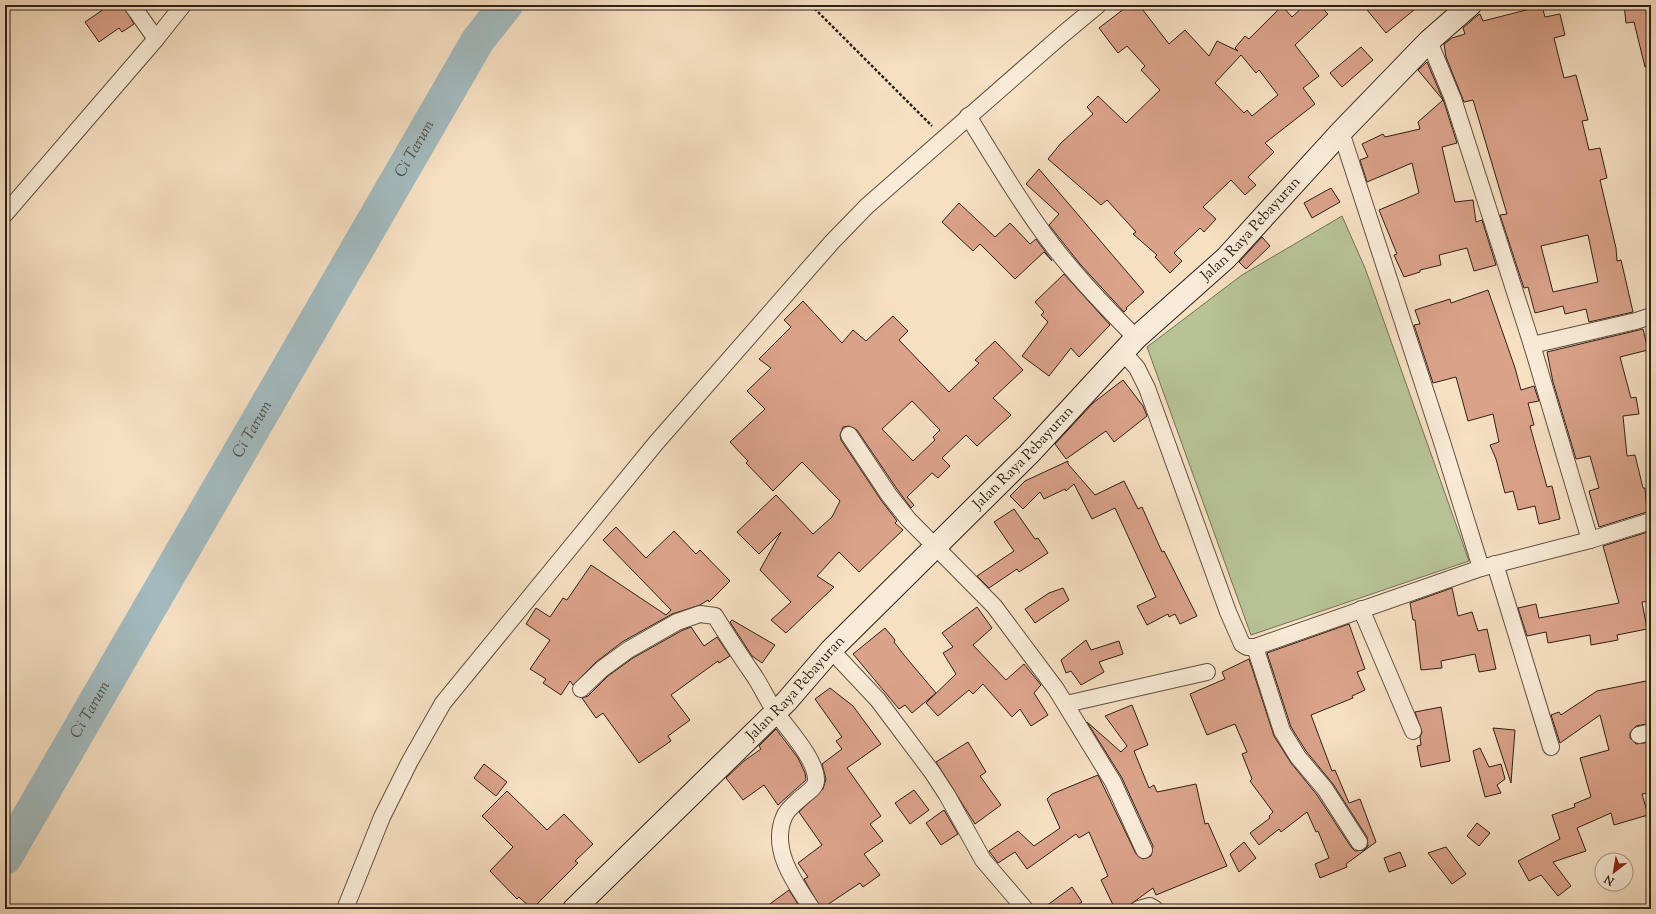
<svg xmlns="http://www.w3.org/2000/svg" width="1656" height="914" font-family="'Sorts Mill Goudy',serif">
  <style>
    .green { fill: #b7c397; stroke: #727258 }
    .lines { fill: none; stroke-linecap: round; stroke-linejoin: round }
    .river { stroke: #a2babe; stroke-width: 34 }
    .building { fill: #dba28a; stroke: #2e2018; fill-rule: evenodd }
    .minor-casing { stroke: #605042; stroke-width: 18 }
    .secondary-casing { stroke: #2e2018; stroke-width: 24 }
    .path { stroke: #2e2018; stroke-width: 2.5; stroke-dasharray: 3 2; stroke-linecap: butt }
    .minor { stroke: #f9ebd7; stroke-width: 16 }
    .secondary { stroke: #f9ebd7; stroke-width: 22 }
    .labels { text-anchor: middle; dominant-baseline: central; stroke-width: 3.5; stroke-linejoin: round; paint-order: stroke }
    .street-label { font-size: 15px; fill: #2e2018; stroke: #f9ebd7 }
    .water-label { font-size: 16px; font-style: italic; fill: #514e4a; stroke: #f9ebd7 }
  </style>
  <rect width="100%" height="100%" fill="#f6e0c2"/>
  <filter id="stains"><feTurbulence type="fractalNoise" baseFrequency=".005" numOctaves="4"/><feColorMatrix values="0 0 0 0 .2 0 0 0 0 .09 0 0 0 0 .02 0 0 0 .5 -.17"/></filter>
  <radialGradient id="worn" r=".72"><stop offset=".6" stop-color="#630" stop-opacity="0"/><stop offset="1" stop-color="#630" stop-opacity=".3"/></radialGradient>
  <path class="green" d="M 1342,216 L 1365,268 L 1469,561 L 1251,635 L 1147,347 L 1242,275 Z"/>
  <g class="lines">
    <path class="river" id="s1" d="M 5,858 L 478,40 L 506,5"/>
  </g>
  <g class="building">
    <path d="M 110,5 L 123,5 L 134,24 L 122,32 L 119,28 L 99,42 L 85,22 Z"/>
    <path d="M 1129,5 L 1139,5 L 1169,44 L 1185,30 L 1209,56 L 1217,41 L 1238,51 L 1235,48 L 1245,36 L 1249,39 L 1282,6 L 1292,17 L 1305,5 L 1319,5 L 1328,14 L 1295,45 L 1319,76 L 1303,88 L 1315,104 L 1265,143 L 1274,152 L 1248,177 L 1256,185 L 1245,195 L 1231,180 L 1203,207 L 1216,219 L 1204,232 L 1200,228 L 1174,253 L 1182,261 L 1170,273 L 1155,257 L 1157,255 L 1133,234 L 1136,232 L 1107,200 L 1101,205 L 1048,159 L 1061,143 L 1093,114 L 1087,107 L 1098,96 L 1126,123 L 1160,90 L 1141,70 L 1145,66 L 1127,46 L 1118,53 L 1099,28 ZM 1241,55 L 1256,73 L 1259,70 L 1278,95 L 1252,116 L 1247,110 L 1244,113 L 1215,83 Z"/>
    <path d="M 1363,5 L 1420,5 L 1386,33 Z"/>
    <path d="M 1624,5 L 1649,5 L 1651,28 L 1651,66 L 1645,67 L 1634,22 L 1626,23 Z"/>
    <path d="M 1542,6 L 1545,17 L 1560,14 L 1565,35 L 1554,38 L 1564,78 L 1576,75 L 1588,120 L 1582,121 L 1589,150 L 1600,148 L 1607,178 L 1600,180 L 1616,248 L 1617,261 L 1621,260 L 1633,312 L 1589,322 L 1586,309 L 1565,314 L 1563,306 L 1535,313 L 1528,287 L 1524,288 L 1500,215 L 1507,214 L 1473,100 L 1464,102 L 1446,57 L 1444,44 L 1452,38 L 1465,34 L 1463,28 L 1478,15 L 1480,14 L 1483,21 ZM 1588,235 L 1598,282 L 1553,292 L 1541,246 Z"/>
    <path d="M 1361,47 L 1373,60 L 1342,87 L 1330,73 Z"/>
    <path d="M 1427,62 L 1444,102 L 1457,143 L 1442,147 L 1455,202 L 1473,200 L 1476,222 L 1482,220 L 1496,265 L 1474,271 L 1467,248 L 1439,255 L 1441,265 L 1420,270 L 1420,272 L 1404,277 L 1394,255 L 1397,254 L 1379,210 L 1419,193 L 1412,163 L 1367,182 L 1360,160 L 1368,157 L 1362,144 L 1383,134 L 1385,137 L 1420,129 L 1418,122 L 1443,100 L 1418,70 Z"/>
    <path d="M 1039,169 L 1144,292 L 1126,308 L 1127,309 L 1124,312 L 1080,264 L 1049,225 L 1059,214 L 1026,184 Z"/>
    <path d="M 1331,188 L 1340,202 L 1312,218 L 1304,203 Z"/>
    <path d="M 959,203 L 995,237 L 1010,223 L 1030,244 L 1036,239 L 1052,261 L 1044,252 L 1015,279 L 980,244 L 973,251 L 942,222 Z"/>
    <path d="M 1262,237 L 1270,246 L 1246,269 L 1239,262 Z"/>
    <path d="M 1064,274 L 1110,325 L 1079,357 L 1071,348 L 1049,376 L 1022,356 L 1048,322 L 1041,315 L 1044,312 L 1035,302 Z"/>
    <path d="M 1488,290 L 1515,368 L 1521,390 L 1534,386 L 1539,401 L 1528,403 L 1534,425 L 1530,426 L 1547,487 L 1552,486 L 1560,519 L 1539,524 L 1535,506 L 1518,510 L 1513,491 L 1505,493 L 1496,459 L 1490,445 L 1499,442 L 1493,414 L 1468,421 L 1456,377 L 1433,383 L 1414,325 L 1420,324 L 1415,310 L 1450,299 L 1451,303 Z"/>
    <path d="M 803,301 L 842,343 L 853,330 L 866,341 L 893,316 L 908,331 L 899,340 L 949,392 L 979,363 L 975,360 L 995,341 L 1023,370 L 993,398 L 1011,415 L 977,446 L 966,435 L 942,458 L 950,466 L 938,478 L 932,473 L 907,497 L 914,505 L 911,508 L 897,489 L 857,430 L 849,426 L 843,427 L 840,435 L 841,440 L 881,500 L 897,521 L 895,523 L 903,530 L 859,572 L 839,552 L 817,576 L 834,587 L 786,633 L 771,620 L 791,602 L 760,570 L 781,532 L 759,554 L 737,532 L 776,495 L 813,534 L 832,517 L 840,501 L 802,462 L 773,491 L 746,463 L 748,461 L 730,442 L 765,409 L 747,391 L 771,368 L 759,359 L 791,327 L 784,320 ZM 912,401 L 940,430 L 933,437 L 935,440 L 913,461 L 882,429 Z"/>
    <path d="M 1643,329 L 1648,350 L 1620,357 L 1631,398 L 1636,397 L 1639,414 L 1623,416 L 1627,456 L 1635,455 L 1643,488 L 1645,488 L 1647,512 L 1599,527 L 1589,491 L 1599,488 L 1590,456 L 1576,459 L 1553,382 L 1547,352 Z"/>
    <path d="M 1123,380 L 1143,406 L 1147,416 L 1114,442 L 1106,431 L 1066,459 L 1055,444 L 1093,403 Z"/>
    <path d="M 1068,461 L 1068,464 L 1095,495 L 1124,481 L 1138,509 L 1142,507 L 1162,552 L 1164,551 L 1197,616 L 1180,624 L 1175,614 L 1169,617 L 1168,614 L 1147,625 L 1137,606 L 1156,597 L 1115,508 L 1092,519 L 1074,484 L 1066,491 L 1065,489 L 1044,499 L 1040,492 L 1023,509 L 1010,496 L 1025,481 Z"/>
    <path d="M 1014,509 L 1035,539 L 1038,538 L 1048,553 L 1019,572 L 1017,569 L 989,588 L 977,576 L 1014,551 L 994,522 Z"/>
    <path d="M 616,527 L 646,558 L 674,531 L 696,554 L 700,550 L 730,581 L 709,602 L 708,600 L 700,605 L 672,614 L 622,642 L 596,662 L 573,685 L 570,681 L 561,695 L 543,683 L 546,679 L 530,669 L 550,640 L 526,624 L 536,608 L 550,617 L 563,598 L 567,600 L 591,565 L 666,615 L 671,610 L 603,540 Z"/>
    <path d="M 1651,531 L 1651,601 L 1642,602 L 1647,629 L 1617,635 L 1618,640 L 1591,645 L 1590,635 L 1548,643 L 1546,632 L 1527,636 L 1518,608 L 1536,604 L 1539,618 L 1619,603 L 1603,546 Z"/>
    <path d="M 1063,588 L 1069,600 L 1035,623 L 1025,609 L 1049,593 Z"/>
    <path d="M 1452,588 L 1458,616 L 1472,612 L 1478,631 L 1487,629 L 1496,669 L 1479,672 L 1475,654 L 1441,661 L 1442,668 L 1421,670 L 1415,620 L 1413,620 L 1410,603 Z"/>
    <path d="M 977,607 L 992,628 L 973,645 L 1006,680 L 1024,664 L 1041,685 L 1034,693 L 1048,715 L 1031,726 L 1020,709 L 1012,717 L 983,684 L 973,694 L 969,690 L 938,716 L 926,703 L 956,674 L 943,653 L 953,647 L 942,633 Z"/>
    <path d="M 732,620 L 775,645 L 762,663 L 752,656 L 730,622 Z"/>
    <path d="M 1349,624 L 1365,669 L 1357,672 L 1365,690 L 1352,696 L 1353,698 L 1311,715 L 1332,771 L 1335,770 L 1349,803 L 1360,799 L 1376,842 L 1346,864 L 1347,867 L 1320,878 L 1315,864 L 1329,858 L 1318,831 L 1316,832 L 1307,812 L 1281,832 L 1279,829 L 1259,845 L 1250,833 L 1270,818 L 1269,816 L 1273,812 L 1250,781 L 1252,779 L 1242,754 L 1247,752 L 1235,724 L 1207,735 L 1190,694 L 1225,679 L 1222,672 L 1249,659 L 1274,736 L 1291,763 L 1317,795 L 1351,847 L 1355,851 L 1364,850 L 1368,846 L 1367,837 L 1333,784 L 1306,751 L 1291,727 L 1267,653 Z"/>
    <path d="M 691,627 L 704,646 L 717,637 L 730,656 L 719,663 L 718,661 L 671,695 L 690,720 L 668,736 L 671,741 L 639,763 L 603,713 L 596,718 L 582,698 L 588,696 L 608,676 L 633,658 L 681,631 Z"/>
    <path d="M 885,628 L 895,640 L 894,642 L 904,655 L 936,693 L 912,713 L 905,705 L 899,709 L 853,654 Z"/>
    <path d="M 1086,640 L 1091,650 L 1119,641 L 1123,654 L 1099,662 L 1104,672 L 1081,685 L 1071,671 L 1066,673 L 1061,660 Z"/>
    <path d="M 1651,680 L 1651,723 L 1636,726 L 1630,733 L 1630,738 L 1636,744 L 1651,742 L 1651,771 L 1647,772 L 1649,793 L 1642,794 L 1648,815 L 1614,825 L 1611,813 L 1577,828 L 1586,851 L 1553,862 L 1571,886 L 1558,896 L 1541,875 L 1529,881 L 1518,861 L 1560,839 L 1552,815 L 1575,807 L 1574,804 L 1591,797 L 1580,758 L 1609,750 L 1600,715 L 1560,743 L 1551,715 L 1559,712 L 1561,715 L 1597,691 Z"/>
    <path d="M 830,688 L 853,706 L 881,744 L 847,768 L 881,816 L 870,824 L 883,841 L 864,854 L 880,875 L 863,887 L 860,883 L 821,909 L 804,879 L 808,877 L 798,863 L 822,845 L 799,812 L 823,789 L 826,779 L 822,764 L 842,749 L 836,741 L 842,737 L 815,699 Z"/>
    <path d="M 1132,705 L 1148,745 L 1134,751 L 1149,788 L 1154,785 L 1157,792 L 1196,784 L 1205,824 L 1208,823 L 1227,866 L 1156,895 L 1153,888 L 1124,909 L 1115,909 L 1101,880 L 1108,876 L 1089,832 L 1079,838 L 1076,834 L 1027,869 L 1015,852 L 998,863 L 989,851 L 1018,831 L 1034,846 L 1060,828 L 1047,799 L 1052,794 L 1098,775 L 1136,854 L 1143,859 L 1151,856 L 1153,846 L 1122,778 L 1087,722 L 1121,752 L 1127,746 L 1105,716 Z"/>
    <path d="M 1441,707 L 1450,761 L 1421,767 L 1417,746 L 1421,745 L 1420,737 L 1422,732 L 1415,712 Z"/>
    <path d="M 1493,728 L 1515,730 L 1511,783 Z"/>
    <path d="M 776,729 L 798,758 L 805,773 L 806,780 L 778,805 L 764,785 L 743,800 L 726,778 L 744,761 L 761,749 L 759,746 Z"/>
    <path d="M 968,742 L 986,772 L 980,776 L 1001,805 L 975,824 L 936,762 Z"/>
    <path d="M 1480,748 L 1489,767 L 1501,764 L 1505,779 L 1497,785 L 1501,793 L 1485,797 L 1473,751 Z"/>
    <path d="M 484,764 L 507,782 L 496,796 L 474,778 Z"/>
    <path d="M 914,790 L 929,810 L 910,824 L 895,803 Z"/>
    <path d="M 507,791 L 547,830 L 564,814 L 593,844 L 575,861 L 578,863 L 532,909 L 519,897 L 517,899 L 490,871 L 513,847 L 482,816 Z"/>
    <path d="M 944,810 L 958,834 L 941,845 L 926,823 Z"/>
    <path d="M 1477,823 L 1490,833 L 1479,846 L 1467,836 Z"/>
    <path d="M 1244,842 L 1256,858 L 1239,872 L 1230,854 Z"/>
    <path d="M 1446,847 L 1466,874 L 1452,884 L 1428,853 Z"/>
    <path d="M 1400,852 L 1406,866 L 1389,872 L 1384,858 Z"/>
    <path d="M 1072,887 L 1082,902 L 1072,909 L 1042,909 Z"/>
    <path d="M 789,890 L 801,909 L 763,909 Z"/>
  </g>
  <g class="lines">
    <defs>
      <g id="minor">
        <path d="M 132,5 L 156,39"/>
        <path d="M 1429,41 L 1453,99 L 1532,345 L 1590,540"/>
        <path d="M 968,116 C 991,154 1014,192 1039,227 C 1067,267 1102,303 1136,338"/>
        <path d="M 1341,132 L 1442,442 L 1481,568"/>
        <path d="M 5,214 L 156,39 L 183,5"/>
        <path d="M 1532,345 L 1636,321 L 1651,316"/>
        <path d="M 1123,352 L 1137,368 L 1147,388 L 1228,612 L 1242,644 L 1247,647 L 1255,647 L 1481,568 L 1590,540 L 1651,521"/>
        <path d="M 849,435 L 889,495 L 908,519 L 994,606 L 1056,689 L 1113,782 L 1144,850"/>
        <path d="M 1495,564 L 1551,747"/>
        <path d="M 1361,609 L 1413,731"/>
        <path d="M 1255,647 L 1282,731 L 1298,757 L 1325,789 L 1359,842"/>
        <path d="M 831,650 L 878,700 L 932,772 L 947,795 L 983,860 L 1025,909"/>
        <path d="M 581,689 L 602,669 L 628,650 L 677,622 L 700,614 L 715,616 C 728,637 741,657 755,677 C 762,688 768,701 775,711 C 787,729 815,757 816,779 C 817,787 808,792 802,797 C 796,803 787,809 784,817 C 770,850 795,883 812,909"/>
        <path d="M 1066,704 L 1207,672"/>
        <path d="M 1639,735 L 1651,732"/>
        <path d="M 345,909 L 382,817 L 410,761 L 443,703 L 656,443 L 832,242 L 867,206 L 1062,35 L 1098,5"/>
        <path d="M 1139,909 L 1150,906 L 1155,909"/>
      </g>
      <g id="secondary">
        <path id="s2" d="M 574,909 L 786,702 L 831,650 L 1029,454 L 1136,338 L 1226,258 L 1341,132 L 1429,41 L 1470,5"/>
      </g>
    </defs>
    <use href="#minor" class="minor-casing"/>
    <use href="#secondary" class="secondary-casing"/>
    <path class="path" d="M 811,5 L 932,126"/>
    <use href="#minor" class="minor"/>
    <use href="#secondary" class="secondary"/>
  </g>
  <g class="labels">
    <g class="street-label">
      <text stroke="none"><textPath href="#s2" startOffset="960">Jalan Raya Pebayuran</textPath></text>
      <text stroke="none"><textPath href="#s2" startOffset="637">Jalan Raya Pebayuran</textPath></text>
      <text stroke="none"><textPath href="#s2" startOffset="313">Jalan Raya Pebayuran</textPath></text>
    </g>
    <g class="water-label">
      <text stroke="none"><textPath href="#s1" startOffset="819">Ci Tarum</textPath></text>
      <text stroke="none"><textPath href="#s1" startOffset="495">Ci Tarum</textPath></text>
      <text stroke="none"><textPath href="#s1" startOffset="171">Ci Tarum</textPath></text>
    </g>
  </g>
  <rect width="1656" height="914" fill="none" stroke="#f6e0c2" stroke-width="20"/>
  <rect x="6" y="6" width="1644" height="902" fill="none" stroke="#2e2018" stroke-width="2"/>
  <rect x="10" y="10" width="1636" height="894" fill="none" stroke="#2e2018"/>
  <g transform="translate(1614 872) rotate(211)"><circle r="19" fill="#f9ebd7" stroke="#a89a8b"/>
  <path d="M0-3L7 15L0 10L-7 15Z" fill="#8f2418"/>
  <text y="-6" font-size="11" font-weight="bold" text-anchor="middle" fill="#2e2018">N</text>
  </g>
  <rect width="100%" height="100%" filter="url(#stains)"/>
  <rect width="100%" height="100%" fill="url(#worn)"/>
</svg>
